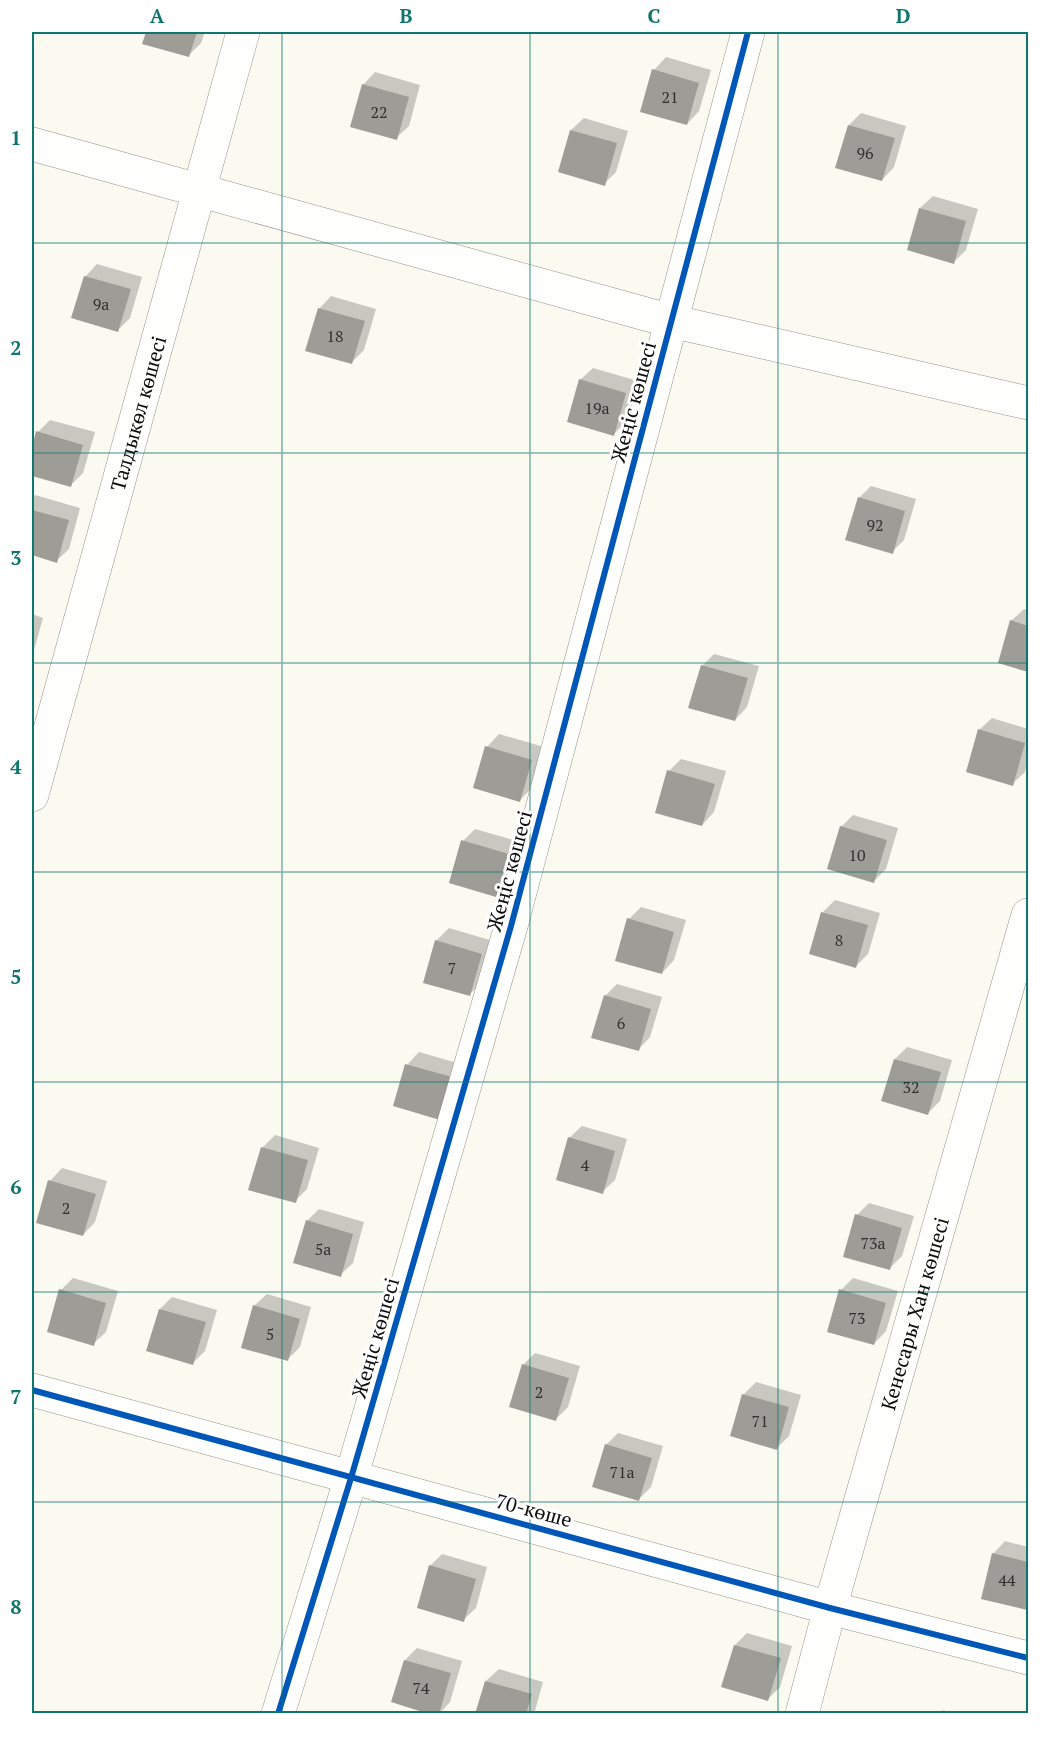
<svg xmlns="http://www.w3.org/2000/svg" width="1060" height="1745" font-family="'PT Serif',serif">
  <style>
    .shadow { fill: #0003 }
    .building { fill: #9e9c96 }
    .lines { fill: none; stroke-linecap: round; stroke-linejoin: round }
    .minor-casing { stroke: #94938f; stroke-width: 34 }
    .minor { stroke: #fefefd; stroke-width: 33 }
    .cycleway-casing { stroke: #fff; stroke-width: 10 }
    .cycleway { stroke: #0057b8; stroke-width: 6 }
    .grid { fill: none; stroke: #0f766e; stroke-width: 1.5; stroke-opacity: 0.55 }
    .labels { text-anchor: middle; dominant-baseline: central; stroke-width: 6; stroke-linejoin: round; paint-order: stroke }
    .number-label { font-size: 16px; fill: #30302e }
    .street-label { font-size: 20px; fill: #0c0c0c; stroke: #fff }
    .neatline { fill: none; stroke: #0f766e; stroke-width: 2 }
    .grid-label { font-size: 20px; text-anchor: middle; font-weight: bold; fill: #0f766e }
  </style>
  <rect width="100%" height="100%" fill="#fbfaf0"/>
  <g class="shadow">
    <path d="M 147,32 L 205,32 L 201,43 L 189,55 L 144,42 Z"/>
    <path d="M 666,57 L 711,70 L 699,111 L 687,124 L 654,70 Z"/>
    <path d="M 375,72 L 420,85 L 409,126 L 396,138 L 363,85 Z"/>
    <path d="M 861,113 L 906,126 L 894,167 L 882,180 L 849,125 Z"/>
    <path d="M 584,118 L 628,131 L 616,172 L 604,184 L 571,130 Z"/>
    <path d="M 933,196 L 978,209 L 966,250 L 954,262 L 909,249 L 920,208 Z"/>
    <path d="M 97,264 L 142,277 L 130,318 L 118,330 L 85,277 Z"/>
    <path d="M 331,296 L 376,309 L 364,350 L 352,362 L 319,309 Z"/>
    <path d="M 593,368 L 638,381 L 626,422 L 614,434 L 580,380 Z"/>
    <path d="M 50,420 L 95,432 L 83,473 L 70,486 L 32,474 L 32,453 L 38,432 Z"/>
    <path d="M 871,486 L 916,499 L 904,540 L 892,552 L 859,498 Z"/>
    <path d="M 35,495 L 80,508 L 69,549 L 56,561 L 32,554 L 32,499 Z"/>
    <path d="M 1024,609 L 1028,610 L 1028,670 L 1000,662 L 1011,621 Z"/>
    <path d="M 32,614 L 43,618 L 32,657 Z"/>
    <path d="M 714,654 L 759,666 L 747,707 L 735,720 L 702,666 Z"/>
    <path d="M 992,718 L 1028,729 L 1028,759 L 1025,772 L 1012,784 L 979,730 Z"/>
    <path d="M 499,734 L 544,747 L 532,788 L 520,800 L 487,747 Z"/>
    <path d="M 681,759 L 726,771 L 714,812 L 702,825 L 669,771 Z"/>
    <path d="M 853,815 L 898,828 L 886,869 L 874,881 L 841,827 Z"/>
    <path d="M 475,829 L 520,842 L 508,883 L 496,895 L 463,841 Z"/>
    <path d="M 835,900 L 880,913 L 868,954 L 856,966 L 811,953 L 823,912 Z"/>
    <path d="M 641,907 L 686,920 L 674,960 L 662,973 L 629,919 Z"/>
    <path d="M 449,928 L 493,941 L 482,982 L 470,994 L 436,941 Z"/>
    <path d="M 617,984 L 662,997 L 650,1037 L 638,1050 L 605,996 Z"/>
    <path d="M 907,1047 L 952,1060 L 940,1101 L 928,1113 L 895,1059 Z"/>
    <path d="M 419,1052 L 464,1065 L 452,1106 L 407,1065 Z"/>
    <path d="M 582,1126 L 627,1139 L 615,1180 L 602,1192 L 569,1138 Z"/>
    <path d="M 275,1135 L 319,1148 L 307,1189 L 295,1201 L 262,1148 Z"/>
    <path d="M 62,1168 L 107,1181 L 95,1222 L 83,1235 L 50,1181 Z"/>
    <path d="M 869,1203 L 914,1216 L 902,1256 L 889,1269 L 857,1215 Z"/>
    <path d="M 319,1209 L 364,1222 L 353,1263 L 340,1275 L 307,1221 Z"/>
    <path d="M 73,1278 L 118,1291 L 106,1332 L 93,1344 L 61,1290 Z"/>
    <path d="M 853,1278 L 898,1291 L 886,1331 L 874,1344 L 841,1290 Z"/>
    <path d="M 267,1294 L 311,1307 L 300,1347 L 287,1360 L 254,1306 Z"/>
    <path d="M 172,1297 L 217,1310 L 205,1351 L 193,1363 L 160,1309 Z"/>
    <path d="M 535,1353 L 580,1366 L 568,1407 L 556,1419 L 523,1365 Z"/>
    <path d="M 756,1382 L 801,1395 L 789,1436 L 777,1448 L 732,1435 L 744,1394 Z"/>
    <path d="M 618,1433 L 663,1446 L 651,1487 L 639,1499 L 606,1445 Z"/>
    <path d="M 1005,1541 L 1028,1547 L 1028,1607 L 1027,1608 L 993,1554 Z"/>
    <path d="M 442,1554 L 487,1567 L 476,1608 L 463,1620 L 430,1566 Z"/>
    <path d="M 747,1633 L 792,1646 L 780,1687 L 768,1699 L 735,1645 Z"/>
    <path d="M 417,1648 L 462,1661 L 450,1702 L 439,1714 L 405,1660 Z"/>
    <path d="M 499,1669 L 543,1682 L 534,1714 L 477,1714 L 486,1681 Z"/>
    <path d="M 943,1710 L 955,1714 L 940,1714 Z"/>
  </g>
  <g class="building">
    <path d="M 146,32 L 197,32 L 189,57 L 142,44 Z"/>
    <path d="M 652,69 L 699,83 L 687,125 L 640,112 Z"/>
    <path d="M 362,84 L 409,97 L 397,140 L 350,127 Z"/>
    <path d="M 848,125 L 895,138 L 882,181 L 835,168 Z"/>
    <path d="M 570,130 L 617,143 L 605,186 L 558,172 Z"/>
    <path d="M 919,208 L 966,221 L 954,264 L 907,250 Z"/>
    <path d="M 84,276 L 131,289 L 118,332 L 71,318 Z"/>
    <path d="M 318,308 L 365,321 L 352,364 L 305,351 Z"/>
    <path d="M 579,379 L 626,393 L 614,436 L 567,422 Z"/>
    <path d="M 36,431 L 83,445 L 71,487 L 32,476 L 32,448 Z"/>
    <path d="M 858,497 L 905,511 L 893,554 L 845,540 Z"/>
    <path d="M 32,510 L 69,520 L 57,563 L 32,555 Z"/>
    <path d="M 1010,620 L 1028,626 L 1028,672 L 998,663 Z"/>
    <path d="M 701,665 L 748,678 L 735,721 L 688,708 Z"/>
    <path d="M 978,729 L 1025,743 L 1013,786 L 966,772 Z"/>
    <path d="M 485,746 L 532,760 L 520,802 L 473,788 Z"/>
    <path d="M 667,770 L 715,784 L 702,826 L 655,813 Z"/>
    <path d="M 840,826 L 887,840 L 874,883 L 827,869 Z"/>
    <path d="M 461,840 L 509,854 L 496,897 L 449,883 Z"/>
    <path d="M 821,912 L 868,925 L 856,968 L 809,954 Z"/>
    <path d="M 627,918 L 674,932 L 662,974 L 615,961 Z"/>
    <path d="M 435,940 L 482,954 L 470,996 L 423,983 Z"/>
    <path d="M 604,995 L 651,1009 L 639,1051 L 591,1038 Z"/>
    <path d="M 894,1059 L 941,1072 L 928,1115 L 881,1101 Z"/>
    <path d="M 405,1064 L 452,1077 L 440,1120 L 393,1106 Z"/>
    <path d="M 568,1137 L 615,1151 L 603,1194 L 556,1180 Z"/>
    <path d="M 261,1147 L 308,1160 L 296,1203 L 248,1190 Z"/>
    <path d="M 48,1180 L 96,1194 L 83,1236 L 36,1223 Z"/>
    <path d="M 855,1214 L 902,1228 L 890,1270 L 843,1257 Z"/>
    <path d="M 306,1220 L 353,1234 L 341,1277 L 293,1263 Z"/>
    <path d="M 59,1289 L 106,1303 L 94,1346 L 47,1332 Z"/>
    <path d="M 839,1289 L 886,1303 L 874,1345 L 827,1332 Z"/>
    <path d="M 253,1305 L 300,1319 L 288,1361 L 241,1348 Z"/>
    <path d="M 159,1309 L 206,1322 L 193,1365 L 146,1351 Z"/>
    <path d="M 522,1364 L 569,1378 L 556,1421 L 509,1407 Z"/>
    <path d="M 742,1394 L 789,1407 L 777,1450 L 730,1436 Z"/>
    <path d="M 605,1444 L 652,1458 L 639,1501 L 592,1487 Z"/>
    <path d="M 992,1553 L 1028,1562 L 1028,1604 L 1027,1610 L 981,1599 Z"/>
    <path d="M 429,1565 L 476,1579 L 464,1622 L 417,1608 Z"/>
    <path d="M 734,1645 L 781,1658 L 768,1701 L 721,1687 Z"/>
    <path d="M 404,1660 L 451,1673 L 439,1714 L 429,1714 L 391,1702 Z"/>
    <path d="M 485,1681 L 532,1694 L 526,1714 L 475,1714 Z"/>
  </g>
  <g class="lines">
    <defs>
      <g id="minor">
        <path d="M 32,144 L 671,321 L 1028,403"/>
        <path id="s1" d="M 32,795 L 243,32"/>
        <path d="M 32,1390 L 830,1608 L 1028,1658"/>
        <path d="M 278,1714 L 351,1478 L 511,926 L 748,32"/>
        <path id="s2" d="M 802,1714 L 830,1608 L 1028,915"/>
      </g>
    </defs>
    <use href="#minor" class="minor-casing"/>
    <use href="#minor" class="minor"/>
    <defs>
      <g id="cycleway">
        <path d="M 32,1390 L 830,1608 L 1028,1658"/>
        <path d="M 278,1714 L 351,1478 L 511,926 L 748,32"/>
      </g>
    </defs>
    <use href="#cycleway" class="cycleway-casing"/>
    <use href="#cycleway" class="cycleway"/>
  </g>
  <path class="grid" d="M 282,32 L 282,1714M 530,32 L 530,1714M 778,32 L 778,1714M 32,243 L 1028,243M 32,453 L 1028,453M 32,663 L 1028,663M 32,872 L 1028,872M 32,1082 L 1028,1082M 32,1292 L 1028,1292M 32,1502 L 1028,1502"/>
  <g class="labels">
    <g class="number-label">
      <text x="670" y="97">21</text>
      <text x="379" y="112">22</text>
      <text x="865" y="153">96</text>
      <text x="101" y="304">9а</text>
      <text x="335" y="336">18</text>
      <text x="597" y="408">19а</text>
      <text x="875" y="525">92</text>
      <text x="857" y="855">10</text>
      <text x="839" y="940">8</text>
      <text x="452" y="968">7</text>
      <text x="621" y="1023">6</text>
      <text x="911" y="1087">32</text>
      <text x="585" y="1165">4</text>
      <text x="66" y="1208">2</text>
      <text x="873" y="1243">73а</text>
      <text x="323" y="1249">5а</text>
      <text x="857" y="1318">73</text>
      <text x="270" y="1334">5</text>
      <text x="539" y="1392">2</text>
      <text x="760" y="1421">71</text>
      <text x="622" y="1472">71а</text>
      <text x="1007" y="1580">44</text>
      <text x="421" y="1688">74</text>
    </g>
    <g class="street-label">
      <text transform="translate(633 402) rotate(-75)">Жеңіс көшесі</text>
      <text stroke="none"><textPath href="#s1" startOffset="396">Талдыкөл көшесі</textPath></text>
      <text transform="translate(509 871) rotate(-75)">Жеңіс көшесі</text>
      <text stroke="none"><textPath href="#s2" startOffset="416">Кенесары Хан көшесі</textPath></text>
      <text transform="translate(375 1338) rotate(-74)">Жеңіс көшесі</text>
      <text transform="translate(534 1510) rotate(15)">70-көше</text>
    </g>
  </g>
  <rect width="1060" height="1745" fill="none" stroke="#ffffff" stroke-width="66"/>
  <rect x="33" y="33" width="994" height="1679" class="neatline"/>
  <g class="grid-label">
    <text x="157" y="23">A</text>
    <text x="406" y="23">B</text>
    <text x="654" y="23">C</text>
    <text x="903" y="23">D</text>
    <text x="16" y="145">1</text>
    <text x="16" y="355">2</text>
    <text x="16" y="565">3</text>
    <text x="16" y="774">4</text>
    <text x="16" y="984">5</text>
    <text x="16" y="1194">6</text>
    <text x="16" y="1404">7</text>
    <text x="16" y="1614">8</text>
  </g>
</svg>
